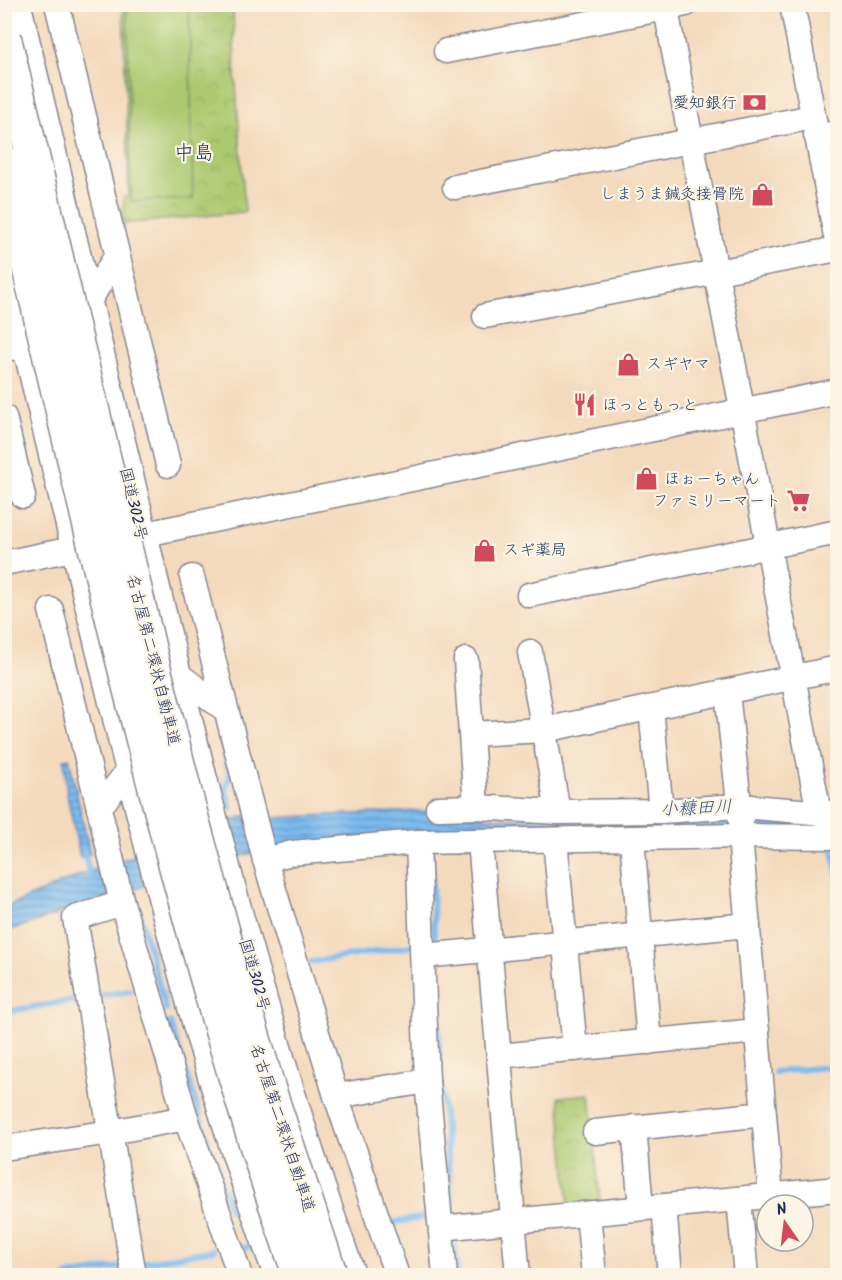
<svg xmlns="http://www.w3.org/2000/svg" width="842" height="1280" font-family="Kalam,'Klee One',sans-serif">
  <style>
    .park { fill: url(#park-crowns); stroke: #647c67; stroke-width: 1.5 }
    .garden { fill: #acc970; stroke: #647c67; stroke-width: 1.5 }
    .water { fill: url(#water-rules); stroke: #4b75a6; stroke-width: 1.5 }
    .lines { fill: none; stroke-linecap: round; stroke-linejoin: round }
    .stream { stroke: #7bbbef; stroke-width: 6 }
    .minor-casing { stroke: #88848e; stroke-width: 27 }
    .highway-casing { stroke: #88848e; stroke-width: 36 }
    .minor { stroke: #fff; stroke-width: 24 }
    .highway { stroke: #fff; stroke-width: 33 }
    .highway-bridge-casing { stroke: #88848e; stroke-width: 36; stroke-linecap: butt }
    .highway-bridge { stroke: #fff; stroke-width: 33 }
    .labels { text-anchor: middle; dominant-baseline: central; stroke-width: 4.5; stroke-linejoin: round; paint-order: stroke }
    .poi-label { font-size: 16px; fill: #1b2f5e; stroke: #fcf5e5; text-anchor: start }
    .street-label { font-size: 16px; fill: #1b2f5e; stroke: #fcf5e5 }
    .water-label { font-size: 18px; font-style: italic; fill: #38598a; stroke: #fcf5e5 }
    .quarter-label { font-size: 20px; fill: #1b2f5e; stroke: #fcf5e5 }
  </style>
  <defs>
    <pattern id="park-crowns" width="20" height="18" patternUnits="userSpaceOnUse" patternTransform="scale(1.5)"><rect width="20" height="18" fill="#acc970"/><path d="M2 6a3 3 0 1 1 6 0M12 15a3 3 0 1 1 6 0" fill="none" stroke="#93ad63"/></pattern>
    <pattern id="water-rules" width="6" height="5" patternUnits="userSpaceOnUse" patternTransform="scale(1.5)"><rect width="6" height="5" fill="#7bbbef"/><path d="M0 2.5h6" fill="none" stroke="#6498c5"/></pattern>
  </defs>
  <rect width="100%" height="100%" fill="#fcf5e5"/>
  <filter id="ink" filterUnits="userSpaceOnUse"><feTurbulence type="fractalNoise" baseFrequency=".0167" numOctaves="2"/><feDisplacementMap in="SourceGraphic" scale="12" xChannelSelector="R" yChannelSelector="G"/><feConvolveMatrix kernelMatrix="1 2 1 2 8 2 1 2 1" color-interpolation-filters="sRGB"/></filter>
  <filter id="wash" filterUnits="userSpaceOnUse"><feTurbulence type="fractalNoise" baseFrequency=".008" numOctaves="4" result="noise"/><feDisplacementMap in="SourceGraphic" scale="24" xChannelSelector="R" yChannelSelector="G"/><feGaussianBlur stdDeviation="1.35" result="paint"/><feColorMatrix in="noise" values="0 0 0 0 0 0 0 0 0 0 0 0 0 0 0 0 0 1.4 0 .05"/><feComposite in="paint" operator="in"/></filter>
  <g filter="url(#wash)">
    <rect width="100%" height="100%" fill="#f4dabd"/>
    <g class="park">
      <path d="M 123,5 L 233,5 L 235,72 L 245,212 L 123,224 L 124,197 L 129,196 Z"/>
      <path d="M 590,1094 L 600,1202 L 569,1206 L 559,1097 Z"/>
    </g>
    <path class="garden" d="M 127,5 L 189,5 L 193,199 L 131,201 Z"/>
    <g class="water">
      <path d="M 69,758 L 90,854 L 80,857 L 67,795 L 64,759 Z"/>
      <path d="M 416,811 L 499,818 L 747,813 L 830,820 L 837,831 L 252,853 L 106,898 L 5,932 L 4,908 L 83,874 L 245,816 L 270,818 Z"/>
    </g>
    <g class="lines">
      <g class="stream">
        <path d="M 18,421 L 28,466"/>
        <path d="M 216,719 L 230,777 L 225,787 L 231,808"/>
        <path d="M 832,844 L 838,876"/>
        <path d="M 430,848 L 435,949"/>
        <path d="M 84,849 L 90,877"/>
        <path d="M 131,883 L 166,1010"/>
        <path d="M 435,959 L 441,1082 L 453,1221"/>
        <path d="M 311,962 L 412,946"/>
        <path d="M 99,996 L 130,991"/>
        <path d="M 4,1012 L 81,999"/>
        <path d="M 170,1022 L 230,1210"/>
        <path d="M 775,1072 L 838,1066"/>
        <path d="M 391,1223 L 432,1216"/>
        <path d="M 454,1231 L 458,1276"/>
        <path d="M 242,1248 L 260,1245"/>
        <path d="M 140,1263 L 214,1250"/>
        <path d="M 67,1276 L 126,1266"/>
      </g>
    </g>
  </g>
  <g filter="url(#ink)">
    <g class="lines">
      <defs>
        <g id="minor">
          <path d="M 57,4 L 168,465"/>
          <path d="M 665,4 L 819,813"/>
          <path d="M 792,4 L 838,247"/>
          <path d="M 446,51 L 686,4"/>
          <path d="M 816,135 L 838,134"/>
          <path d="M 455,187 L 813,117"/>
          <path d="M 86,306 L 117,255"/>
          <path d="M 485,316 L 838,249"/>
          <path d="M 4,345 L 30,352"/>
          <path d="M 4,417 L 23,496"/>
          <path d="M 126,538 L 838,391"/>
          <path d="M 4,563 L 92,545"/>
          <path d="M 192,577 L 265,860 L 336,1096 L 397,1276"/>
          <path d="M 529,595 L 838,532"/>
          <path d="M 51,610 L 122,903 L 186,1118 L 240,1276"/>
          <path d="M 530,652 L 558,812"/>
          <path d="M 466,660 L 471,734 L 544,730 L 838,668"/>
          <path d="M 172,670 L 226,710"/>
          <path d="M 727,692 L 741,822"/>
          <path d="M 651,708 L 661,811"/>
          <path d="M 471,734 L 476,807 L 558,812 L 661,811 L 739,806 L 838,814"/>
          <path d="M 99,808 L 131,767"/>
          <path d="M 438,808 L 476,807"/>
          <path d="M 740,836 L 771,1196"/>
          <path d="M 632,838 L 649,1042"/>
          <path d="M 555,840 L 575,1049"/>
          <path d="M 480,841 L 518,1276"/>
          <path d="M 418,842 L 427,1081 L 445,1276"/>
          <path d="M 265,860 L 292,853 L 418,842 L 740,836 L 838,837"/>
          <path d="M 122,903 L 75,918 L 134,1276"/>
          <path d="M 423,956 L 748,925"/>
          <path d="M 499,1056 L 757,1031"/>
          <path d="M 336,1096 L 427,1081"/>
          <path d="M 634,1127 L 641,1208"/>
          <path d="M 595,1132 L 764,1114"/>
          <path d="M 4,1148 L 111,1132 L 186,1118"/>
          <path d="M 739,1199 L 746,1276"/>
          <path d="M 664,1206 L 670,1276"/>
          <path d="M 588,1214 L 594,1276"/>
          <path d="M 441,1228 L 838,1189"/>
        </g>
        <g id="highway">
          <path d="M 14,4 C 56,180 98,356 140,532 C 199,782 262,1033 349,1276"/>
          <path d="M 4,241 C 43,404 82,566 122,728 C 167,912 215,1097 281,1276"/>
        </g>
      </defs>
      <use href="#minor" class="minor-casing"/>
      <use href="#highway" class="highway-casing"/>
      <use href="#minor" class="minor"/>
      <use href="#highway" class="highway"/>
      <defs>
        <g id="highway-bridge">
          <path d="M 4,36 L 149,648 L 186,796 L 231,961 L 270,1093 L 331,1276"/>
          <path d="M 4,162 C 59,395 112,629 174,860 C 212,1000 251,1139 300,1276"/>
        </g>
      </defs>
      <use href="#highway-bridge" class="highway-bridge-casing"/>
      <use href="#highway-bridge" class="highway-bridge"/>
    </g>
  </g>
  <defs>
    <symbol id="bank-bare" viewBox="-9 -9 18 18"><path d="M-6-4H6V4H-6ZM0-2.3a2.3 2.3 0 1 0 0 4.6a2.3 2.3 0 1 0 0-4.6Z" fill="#d1495b" stroke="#fcf5e5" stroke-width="2.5" paint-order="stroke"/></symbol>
    <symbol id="shop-bare" viewBox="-9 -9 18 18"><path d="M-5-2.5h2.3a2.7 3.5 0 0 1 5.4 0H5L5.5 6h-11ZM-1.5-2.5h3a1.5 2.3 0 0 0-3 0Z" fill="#d1495b" stroke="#fcf5e5" stroke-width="2.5" paint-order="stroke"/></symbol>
    <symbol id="restaurant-bare" viewBox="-9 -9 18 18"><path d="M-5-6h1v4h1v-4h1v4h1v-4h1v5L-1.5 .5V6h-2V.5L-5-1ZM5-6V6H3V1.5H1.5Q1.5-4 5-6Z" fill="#d1495b" stroke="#fcf5e5" stroke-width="2.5" paint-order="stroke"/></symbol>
    <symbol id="supermarket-bare" viewBox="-9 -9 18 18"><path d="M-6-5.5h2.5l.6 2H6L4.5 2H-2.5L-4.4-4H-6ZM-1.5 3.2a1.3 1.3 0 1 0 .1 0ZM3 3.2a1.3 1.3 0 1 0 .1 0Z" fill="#d1495b" stroke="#fcf5e5" stroke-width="2.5" paint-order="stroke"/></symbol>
  </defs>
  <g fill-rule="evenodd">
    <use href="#bank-bare" x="738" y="86" width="33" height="33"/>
    <use href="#shop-bare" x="746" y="178" width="33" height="33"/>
    <use href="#shop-bare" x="612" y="348" width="33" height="33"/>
    <use href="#restaurant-bare" x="568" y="388" width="33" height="33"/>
    <use href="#shop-bare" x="630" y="462" width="33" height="33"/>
    <use href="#supermarket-bare" x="782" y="484" width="33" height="33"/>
    <use href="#shop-bare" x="468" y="534" width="33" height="33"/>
  </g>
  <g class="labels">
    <g class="poi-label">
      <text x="737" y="103" text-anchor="end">愛知銀行</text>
      <text x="744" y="194" text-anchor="end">しまうま鍼灸接骨院</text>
      <text x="646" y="364">スギヤマ</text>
      <text x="602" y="405">ほっともっと</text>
      <text x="664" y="479">ほぉーちゃん</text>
      <text x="781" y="501" text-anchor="end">ファミリーマート</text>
      <text x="503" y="550">スギ薬局</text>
    </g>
    <g class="street-label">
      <text transform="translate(133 504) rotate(77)">国道302号</text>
      <text transform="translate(153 660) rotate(76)">名古屋第二環状自動車道</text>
      <text transform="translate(254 975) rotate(74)">国道302号</text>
      <text transform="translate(282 1128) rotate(72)">名古屋第二環状自動車道</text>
    </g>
    <g class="water-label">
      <text transform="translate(696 809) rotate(-2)">小糠田川</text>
    </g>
    <g class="quarter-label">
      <text x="194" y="154">中島</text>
    </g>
  </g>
  <rect width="842" height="1280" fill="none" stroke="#fcf5e5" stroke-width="24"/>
  <g transform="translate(785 1223) rotate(346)"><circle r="28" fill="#fcf5e5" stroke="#a2a6af" stroke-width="1.5"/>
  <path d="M0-4.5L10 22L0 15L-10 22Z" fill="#d1495b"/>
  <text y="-9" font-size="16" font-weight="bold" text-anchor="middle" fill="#1b2f5e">N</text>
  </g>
</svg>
